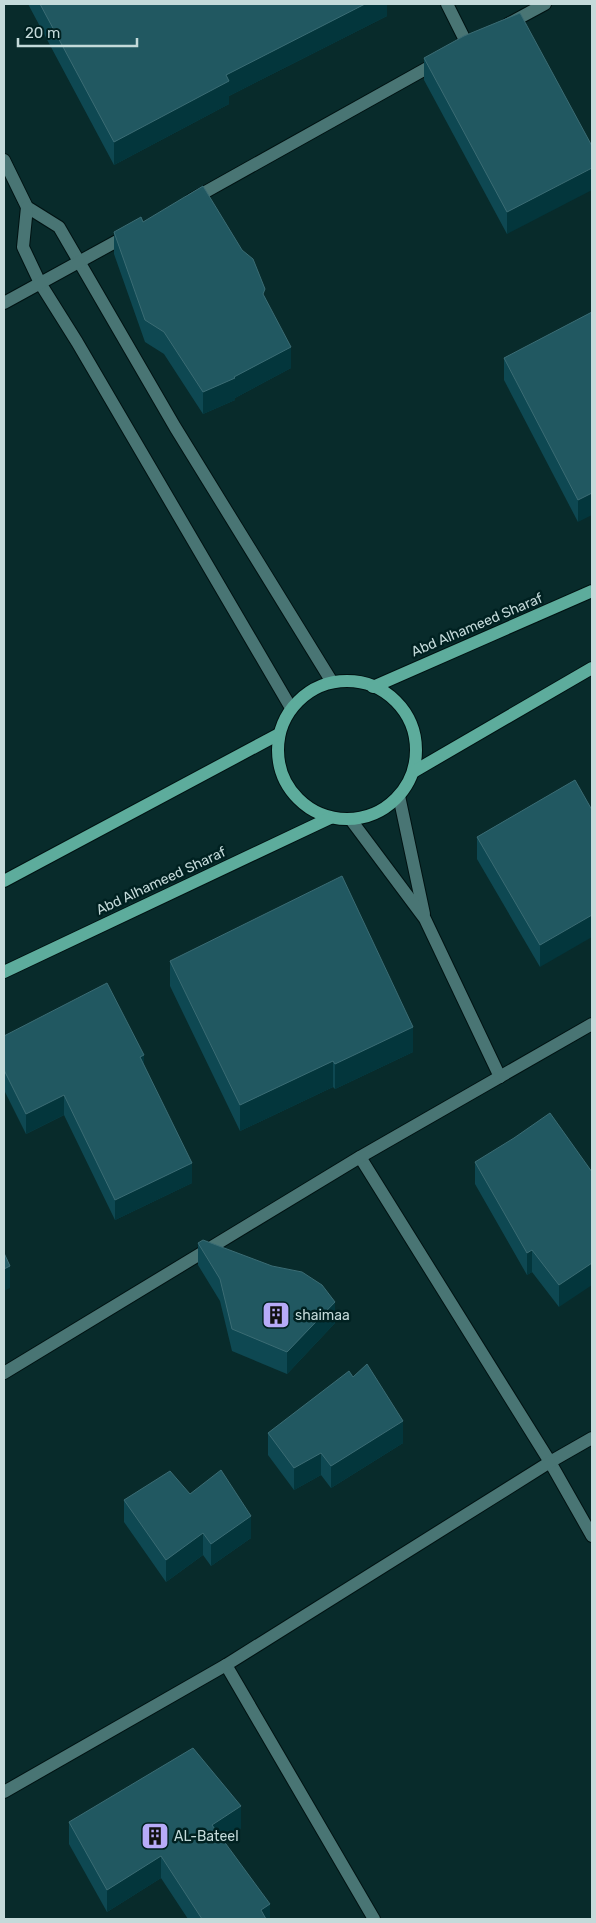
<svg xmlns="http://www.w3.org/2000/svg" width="596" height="1923" font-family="Rubik,sans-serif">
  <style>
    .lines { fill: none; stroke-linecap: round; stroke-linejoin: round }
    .street-casing { stroke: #001212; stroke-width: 14 }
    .primary-casing { stroke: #001212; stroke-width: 14 }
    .street { stroke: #497574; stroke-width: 12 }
    .primary { stroke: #5dac9c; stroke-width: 12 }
    .wall { fill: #0e4852 }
    .shaded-wall { fill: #03363c }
    .building { fill: #215861; stroke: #3b6c74 }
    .labels { text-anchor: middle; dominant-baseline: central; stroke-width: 5; stroke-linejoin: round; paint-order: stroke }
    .street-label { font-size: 14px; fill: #c4dada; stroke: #002121 }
    .poi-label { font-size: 14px; fill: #c4dada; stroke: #002121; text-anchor: start }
  </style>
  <rect width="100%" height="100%" fill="#082b2b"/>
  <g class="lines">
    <defs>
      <g id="street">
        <path d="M 447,4 L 468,46"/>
        <path d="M 508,24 L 545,4"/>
        <path d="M 4,160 L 27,207 L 59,227 L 175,427 L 332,682"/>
        <path d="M 191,200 L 438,62"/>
        <path d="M 27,207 L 23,247 L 40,283 L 77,342 L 291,708"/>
        <path d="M 4,303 L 128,235"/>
        <path d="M 399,796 L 424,914"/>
        <path d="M 351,820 L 425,919 L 500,1077"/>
        <path d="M 360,1157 L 550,1462 L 592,1536"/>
        <path d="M 4,1373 L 360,1157 L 592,1024"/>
        <path d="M 226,1665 L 374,1919"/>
        <path d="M 4,1792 L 226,1665 L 550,1462 L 592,1438"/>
      </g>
      <g id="primary">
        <circle cx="347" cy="750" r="69"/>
        <path d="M 373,687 L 592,591"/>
        <path d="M 413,772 L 592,668"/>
        <path d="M 4,881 L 279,734"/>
        <path d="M 4,972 L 330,818"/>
      </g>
    </defs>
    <use href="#street" class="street-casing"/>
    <use href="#primary" class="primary-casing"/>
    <use href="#street" class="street"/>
    <use href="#primary" class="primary"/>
  </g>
  <g class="wall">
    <path d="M 28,4 L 387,4 L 387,16 L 229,96 L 229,104 L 114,165 Z"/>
    <path d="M 424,58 L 592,146 L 507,234 L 424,80 Z"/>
    <path d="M 143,222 L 265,297 L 291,368 L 235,398 L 235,400 L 203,414 L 164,354 L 145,342 L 114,254 L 114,232 Z"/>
    <path d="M 592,312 L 578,522 L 504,380 L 504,358 Z"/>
    <path d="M 575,780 L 540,967 L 477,859 L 477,837 Z"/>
    <path d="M 170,961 L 413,1052 L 335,1089 L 333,1087 L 240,1131 L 170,986 Z"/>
    <path d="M 4,1036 L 144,1065 L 192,1183 L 115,1220 L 64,1115 L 26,1134 L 4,1090 Z"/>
    <path d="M 475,1162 L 592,1172 L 559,1307 L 532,1272 L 527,1275 L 475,1184 Z"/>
    <path d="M 198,1243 L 335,1323 L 287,1374 L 232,1351 L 220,1301 L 198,1265 Z"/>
    <path d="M 268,1433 L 403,1443 L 331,1488 L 321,1475 L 294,1490 L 268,1455 Z"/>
    <path d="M 190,1494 L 251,1538 L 211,1566 L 203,1555 L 166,1582 L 124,1522 L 124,1500 Z"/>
    <path d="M 69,1822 L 241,1828 L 223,1840 L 270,1919 L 188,1919 L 161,1878 L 107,1912 L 69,1844 Z"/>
  </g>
  <g class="shaded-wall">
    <path d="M 365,4 L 387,4 L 387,16 L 229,96 L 229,104 L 114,165 L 114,142 L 226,75 Z"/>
    <path d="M 592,168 L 592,190 L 507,234 L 507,212 Z"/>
    <path d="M 291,347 L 291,368 L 235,398 L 235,400 L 203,414 L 203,392 L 234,377 Z"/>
    <path d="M 592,493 L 592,515 L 578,522 L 578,500 Z"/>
    <path d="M 592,915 L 592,937 L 540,967 L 540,945 Z"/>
    <path d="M 413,1027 L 413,1052 L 335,1089 L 335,1064 Z"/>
    <path d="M 144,1055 L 144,1075 L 140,1057 Z"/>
    <path d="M 333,1061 L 333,1087 L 240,1131 L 240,1105 Z"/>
    <path d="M 64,1095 L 64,1115 L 26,1134 L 26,1114 Z"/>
    <path d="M 192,1163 L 192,1183 L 115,1220 L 115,1200 Z"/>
    <path d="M 532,1250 L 532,1272 L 527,1275 L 527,1253 Z"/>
    <path d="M 592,1263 L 592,1285 L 559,1307 L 559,1285 Z"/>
    <path d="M 10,1266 L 10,1288 L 4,1291 L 4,1269 Z"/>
    <path d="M 335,1302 L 335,1323 L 287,1374 L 287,1352 Z"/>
    <path d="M 403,1421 L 403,1443 L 331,1488 L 331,1466 Z"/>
    <path d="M 321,1453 L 321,1475 L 294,1490 L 294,1468 Z"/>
    <path d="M 251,1516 L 251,1538 L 211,1566 L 211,1544 Z"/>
    <path d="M 203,1533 L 203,1555 L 166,1582 L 166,1560 Z"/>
    <path d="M 241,1806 L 241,1828 L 212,1847 L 212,1825 Z"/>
    <path d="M 161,1856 L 161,1878 L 107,1912 L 107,1890 Z"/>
    <path d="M 270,1904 L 270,1919 L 261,1919 L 261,1910 Z"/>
  </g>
  <g class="building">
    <path d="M 40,4 L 365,4 L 226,75 L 229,81 L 114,142 Z"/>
    <path d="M 520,13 L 592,146 L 592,168 L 507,212 L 424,58 L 464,36 Z"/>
    <path d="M 203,186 L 242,250 L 253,259 L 265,289 L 263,294 L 291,347 L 234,377 L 235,378 L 203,392 L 164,332 L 145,320 L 114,232 L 141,217 L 143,222 Z"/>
    <path d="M 592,312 L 592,493 L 578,500 L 504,358 Z"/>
    <path d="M 575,780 L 592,810 L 592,915 L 540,945 L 477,837 Z"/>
    <path d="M 342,876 L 413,1027 L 335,1064 L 333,1061 L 240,1105 L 170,961 Z"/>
    <path d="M 107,983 L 144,1055 L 140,1057 L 192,1163 L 115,1200 L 64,1095 L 26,1114 L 4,1070 L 4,1036 Z"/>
    <path d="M 550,1113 L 592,1172 L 592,1263 L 559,1285 L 532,1250 L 527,1253 L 475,1162 L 514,1138 Z"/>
    <path d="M 203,1240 L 272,1266 L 302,1272 L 322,1285 L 335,1302 L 287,1352 L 232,1329 L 220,1279 L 198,1243 Z"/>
    <path d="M 4,1253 L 10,1266 L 4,1269 Z"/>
    <path d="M 367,1364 L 403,1421 L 331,1466 L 321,1453 L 294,1468 L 268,1433 L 349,1371 L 353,1377 Z"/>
    <path d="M 221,1470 L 251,1516 L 211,1544 L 203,1533 L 166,1560 L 124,1500 L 170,1471 L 190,1494 Z"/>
    <path d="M 193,1748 L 241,1806 L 212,1825 L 270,1904 L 261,1910 L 266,1919 L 202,1919 L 161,1856 L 107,1890 L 69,1822 Z"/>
  </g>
  <defs>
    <symbol id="building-square" viewBox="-11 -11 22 22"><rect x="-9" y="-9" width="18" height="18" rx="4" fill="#b7abf8" stroke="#002121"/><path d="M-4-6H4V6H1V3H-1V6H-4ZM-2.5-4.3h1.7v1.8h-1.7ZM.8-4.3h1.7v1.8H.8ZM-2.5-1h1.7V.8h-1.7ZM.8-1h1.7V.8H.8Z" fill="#111"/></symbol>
  </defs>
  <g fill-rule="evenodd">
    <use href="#building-square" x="260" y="1299" width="32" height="32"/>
    <use href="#building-square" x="139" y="1820" width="32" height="32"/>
  </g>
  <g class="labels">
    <g class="street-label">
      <text transform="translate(477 625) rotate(-23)">Abd Alhameed Sharaf</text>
      <text transform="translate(161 881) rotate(-25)">Abd Alhameed Sharaf</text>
    </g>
    <g class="poi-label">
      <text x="295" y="1315">shaimaa</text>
      <text x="174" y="1836">AL-Bateel</text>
    </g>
  </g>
  <rect width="596" height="1923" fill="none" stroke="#c4dada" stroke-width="10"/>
  <path d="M18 38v8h119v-8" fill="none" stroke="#c4dada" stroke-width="2.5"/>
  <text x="25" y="38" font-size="15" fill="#c4dada" stroke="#002121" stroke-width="4" paint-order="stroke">20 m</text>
</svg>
